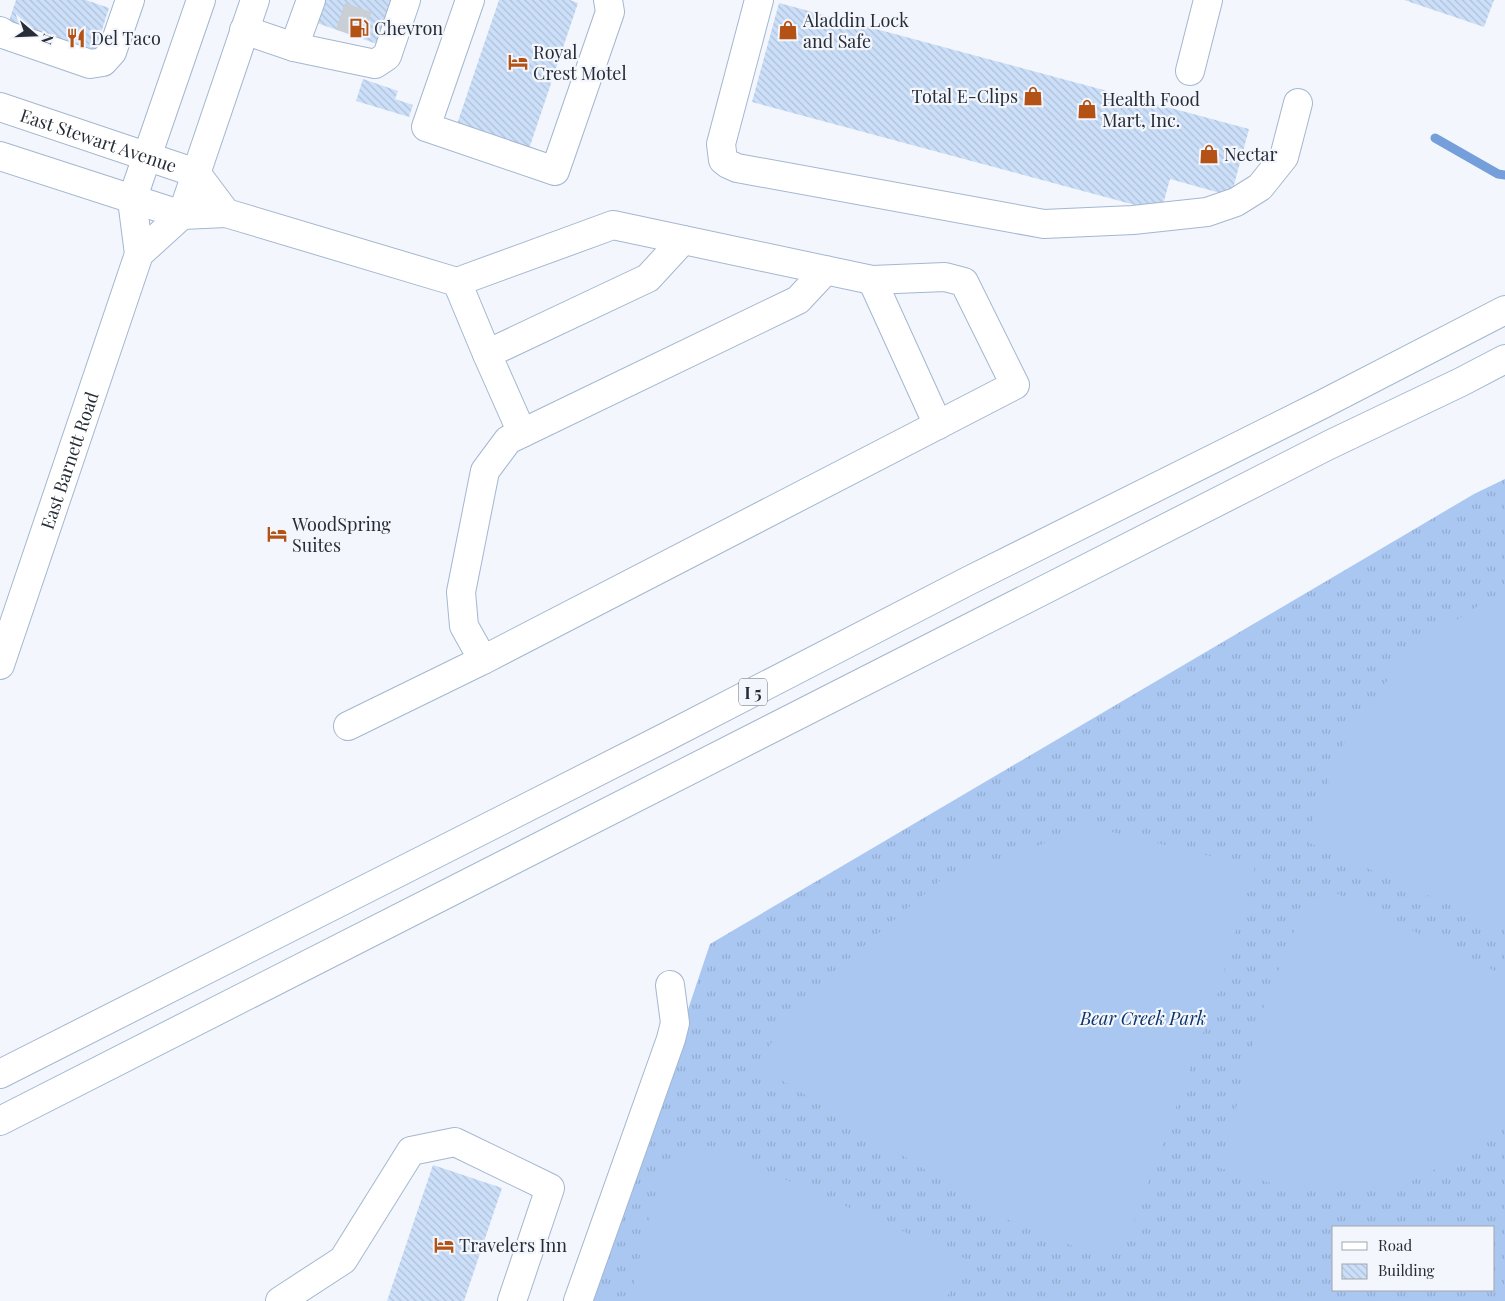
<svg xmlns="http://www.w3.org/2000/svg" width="1505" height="1301" font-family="'Playfair Display',serif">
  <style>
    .grass { fill: url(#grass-tufts); fill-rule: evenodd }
    .garden { fill: #a9c7f1 }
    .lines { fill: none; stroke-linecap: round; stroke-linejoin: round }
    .stream { stroke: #749fdb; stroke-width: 9 }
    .building { fill: url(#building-back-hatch) }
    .minor-tunnel { stroke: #caced5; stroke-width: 28; stroke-dasharray: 28 14; stroke-linecap: butt }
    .minor-casing { stroke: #a4b7d0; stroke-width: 30 }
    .major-casing { stroke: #a4b7d0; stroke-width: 30 }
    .highway-casing { stroke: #a4b7d0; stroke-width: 30 }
    .minor { stroke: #fff; stroke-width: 28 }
    .major { stroke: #fff; stroke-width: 28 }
    .highway { stroke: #fff; stroke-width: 28 }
    .labels { text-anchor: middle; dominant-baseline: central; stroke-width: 4.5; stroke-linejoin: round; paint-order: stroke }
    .shield { fill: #f3f6fc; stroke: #646972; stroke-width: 1 }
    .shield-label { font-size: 16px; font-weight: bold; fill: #262d37 }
    .poi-label { font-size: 18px; fill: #262d37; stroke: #f3f6fc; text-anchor: start }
    .street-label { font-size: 18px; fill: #262d37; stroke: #f3f6fc }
    .park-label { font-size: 18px; font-style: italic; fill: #0b356b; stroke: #f3f6fc }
  </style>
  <defs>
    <pattern id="grass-tufts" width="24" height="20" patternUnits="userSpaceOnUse" patternTransform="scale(1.25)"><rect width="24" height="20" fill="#a9c7f1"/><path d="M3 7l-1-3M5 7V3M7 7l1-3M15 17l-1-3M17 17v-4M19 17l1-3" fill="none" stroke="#91abcf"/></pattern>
    <pattern id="building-back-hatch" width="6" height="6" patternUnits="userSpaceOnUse" patternTransform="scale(1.25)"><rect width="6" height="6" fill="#ccdff9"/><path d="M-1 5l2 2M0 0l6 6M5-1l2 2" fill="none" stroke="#afc0d6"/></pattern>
  </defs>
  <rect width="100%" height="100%" fill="#f3f6fc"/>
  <path class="grass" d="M 1505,479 L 1505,1301 L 590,1301 L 710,944 L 1474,494 ZM 1334,1227 L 1494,1227 L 1494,1290 L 1334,1290 Z"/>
  <g class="garden">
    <path d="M 1505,597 L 1505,929 L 1305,841 L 1346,739 L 1408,651 L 1489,599 Z"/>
    <path d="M 1091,827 L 1255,867 L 1217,995 L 1126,1244 L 1105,1259 L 1001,1217 L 757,1065 L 798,1002 L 942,879 Z"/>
    <path d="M 1336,893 L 1505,976 L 1505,1123 L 1479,1147 L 1398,1188 L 1281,1186 L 1220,1168 L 1261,1014 L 1306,901 Z"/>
    <path d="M 709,1146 L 966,1259 L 945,1301 L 630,1301 L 646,1228 L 666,1165 Z"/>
  </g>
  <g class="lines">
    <path class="stream" d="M 1435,138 L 1498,174 L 1505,175"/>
  </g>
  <g class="building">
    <path d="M 16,0 L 86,0 L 109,8 L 95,52 L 8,24 Z"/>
    <path d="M 322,0 L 396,0 L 380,45 L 314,22 Z"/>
    <path d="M 499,0 L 570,0 L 578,3 L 528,152 L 456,127 Z"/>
    <path d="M 1404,0 L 1494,0 L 1484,27 Z"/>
    <path d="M 779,3 L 1249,129 L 1231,196 L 1170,179 L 1161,212 L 752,102 Z"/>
    <path d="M 363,79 L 398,91 L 395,99 L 413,105 L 409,117 L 356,101 Z"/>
    <path d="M 433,1165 L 502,1188 L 464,1301 L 387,1301 Z"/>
  </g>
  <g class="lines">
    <path class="minor-tunnel" d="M 349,34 L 361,0"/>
    <defs>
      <g id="minor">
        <path d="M 470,0 L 426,127 L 555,171 L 610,12 L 608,0"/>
        <path d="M 759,0 L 721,144 L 723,160 L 728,164 L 737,168 L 1044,224 L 1133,220 L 1207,212 L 1236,202 L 1260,187 L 1284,157 L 1298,103"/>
        <path d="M 244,30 L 294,47 L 375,64 L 387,56 L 406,0"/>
        <path d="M 0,31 L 6,35 L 90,64 L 103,62 L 112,52 L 130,0"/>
        <path d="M 294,47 L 311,0"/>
        <path d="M 1190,71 L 1208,0"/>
        <path d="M 196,173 L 226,213"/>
        <path d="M 182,215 L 226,213 L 457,282 L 613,225 L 872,280 L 945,277 L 964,282 L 1015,385 L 483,660 L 464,626 L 461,592 L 485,471 L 508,440 L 798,300 L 826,270"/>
        <path d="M 872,280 L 938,425"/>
        <path d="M 457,282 L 487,354"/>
        <path d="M 522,433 L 487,354 L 648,278 L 683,240"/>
        <path d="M 348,726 L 483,660"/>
        <path d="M 280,1301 L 343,1260 L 411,1151 L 455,1142 L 550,1188 L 512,1301"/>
        <path d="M 578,1301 L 671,1039 L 675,1023 L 670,985"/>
      </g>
      <g id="major">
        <path id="s1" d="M 0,107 L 196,173"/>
        <path d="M 0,156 L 182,215"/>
        <path d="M 139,254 L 182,215 L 255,0"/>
        <path id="s2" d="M 0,665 L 139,254 L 132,200 L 201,0"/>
      </g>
      <g id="highway">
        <path d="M 0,1074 L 666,737 L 968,581 L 1323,404 L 1505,310"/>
        <path d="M 0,1121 L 1329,445 L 1461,382 L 1505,359"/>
      </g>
    </defs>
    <use href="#minor" class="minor-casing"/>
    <use href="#major" class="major-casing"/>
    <use href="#highway" class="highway-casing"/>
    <use href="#minor" class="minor"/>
    <use href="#major" class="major"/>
    <use href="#highway" class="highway"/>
  </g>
  <defs>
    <symbol id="fuel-bare" viewBox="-9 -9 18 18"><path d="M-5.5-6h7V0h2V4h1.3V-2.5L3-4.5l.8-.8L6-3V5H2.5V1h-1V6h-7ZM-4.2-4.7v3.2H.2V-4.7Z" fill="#b35214" stroke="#f3f6fc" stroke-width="2.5" paint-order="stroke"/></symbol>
    <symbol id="shop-bare" viewBox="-9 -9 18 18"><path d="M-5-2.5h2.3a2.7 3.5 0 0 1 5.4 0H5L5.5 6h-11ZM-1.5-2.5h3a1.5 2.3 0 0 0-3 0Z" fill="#b35214" stroke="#f3f6fc" stroke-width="2.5" paint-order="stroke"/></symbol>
    <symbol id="restaurant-bare" viewBox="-9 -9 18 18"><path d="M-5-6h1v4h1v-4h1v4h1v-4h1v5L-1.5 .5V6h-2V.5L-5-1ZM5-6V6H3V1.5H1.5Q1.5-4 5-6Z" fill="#b35214" stroke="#f3f6fc" stroke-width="2.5" paint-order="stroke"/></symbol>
    <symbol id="hotel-bare" viewBox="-9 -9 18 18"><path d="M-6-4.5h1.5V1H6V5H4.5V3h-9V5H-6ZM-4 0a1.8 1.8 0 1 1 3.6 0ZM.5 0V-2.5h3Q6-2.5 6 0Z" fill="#b35214" stroke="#f3f6fc" stroke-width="2.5" paint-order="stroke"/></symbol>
  </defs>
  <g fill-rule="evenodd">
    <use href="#fuel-bare" x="345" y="14" width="28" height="28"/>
    <use href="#shop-bare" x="774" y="16" width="28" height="28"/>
    <use href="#restaurant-bare" x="62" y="24" width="28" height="28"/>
    <use href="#hotel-bare" x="504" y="48" width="28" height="28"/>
    <use href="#shop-bare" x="1019" y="82" width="28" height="28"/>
    <use href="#shop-bare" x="1073" y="95" width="28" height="28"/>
    <use href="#shop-bare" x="1195" y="140" width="28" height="28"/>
    <use href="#hotel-bare" x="263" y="520" width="28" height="28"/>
    <use href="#hotel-bare" x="430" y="1231" width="28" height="28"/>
  </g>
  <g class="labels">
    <rect class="shield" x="739" y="678.5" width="28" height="27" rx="4"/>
    <g class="shield-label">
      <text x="753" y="692">I 5</text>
    </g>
    <g class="poi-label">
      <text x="803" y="20">Aladdin Lock<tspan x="803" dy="21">and Safe</tspan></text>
      <text x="374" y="28">Chevron</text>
      <text x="91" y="38">Del Taco</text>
      <text x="533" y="52">Royal<tspan x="533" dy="21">Crest Motel</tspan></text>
      <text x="1018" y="96" text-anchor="end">Total E-Clips</text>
      <text x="1102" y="99">Health Food<tspan x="1102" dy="21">Mart, Inc.</tspan></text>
      <text x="1224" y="154">Nectar</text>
      <text x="292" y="524">WoodSpring<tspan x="292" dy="21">Suites</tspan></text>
      <text x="459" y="1245">Travelers Inn</text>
    </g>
    <g class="street-label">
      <text stroke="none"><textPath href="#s1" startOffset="104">East Stewart Avenue</textPath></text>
      <text stroke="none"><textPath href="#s2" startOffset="216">East Barnett Road</textPath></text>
    </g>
    <g class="park-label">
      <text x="1143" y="1018">Bear Creek Park</text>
    </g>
  </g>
  <rect x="1332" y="1226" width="162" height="65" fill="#f3f6fc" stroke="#a1a6ad"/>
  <rect x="1342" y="1242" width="25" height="8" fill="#ffffff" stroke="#a1a6ad"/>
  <text x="1378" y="1251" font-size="15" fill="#262d37">Road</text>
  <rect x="1342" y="1264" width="25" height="15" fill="url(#building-back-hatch)" stroke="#a1a6ad"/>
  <text x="1378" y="1276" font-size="15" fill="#262d37">Building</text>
  <g transform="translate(35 35) rotate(109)" stroke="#f3f6fc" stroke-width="4" paint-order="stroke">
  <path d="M0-4L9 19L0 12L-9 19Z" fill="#262d37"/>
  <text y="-8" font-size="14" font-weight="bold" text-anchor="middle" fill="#262d37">N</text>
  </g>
</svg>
